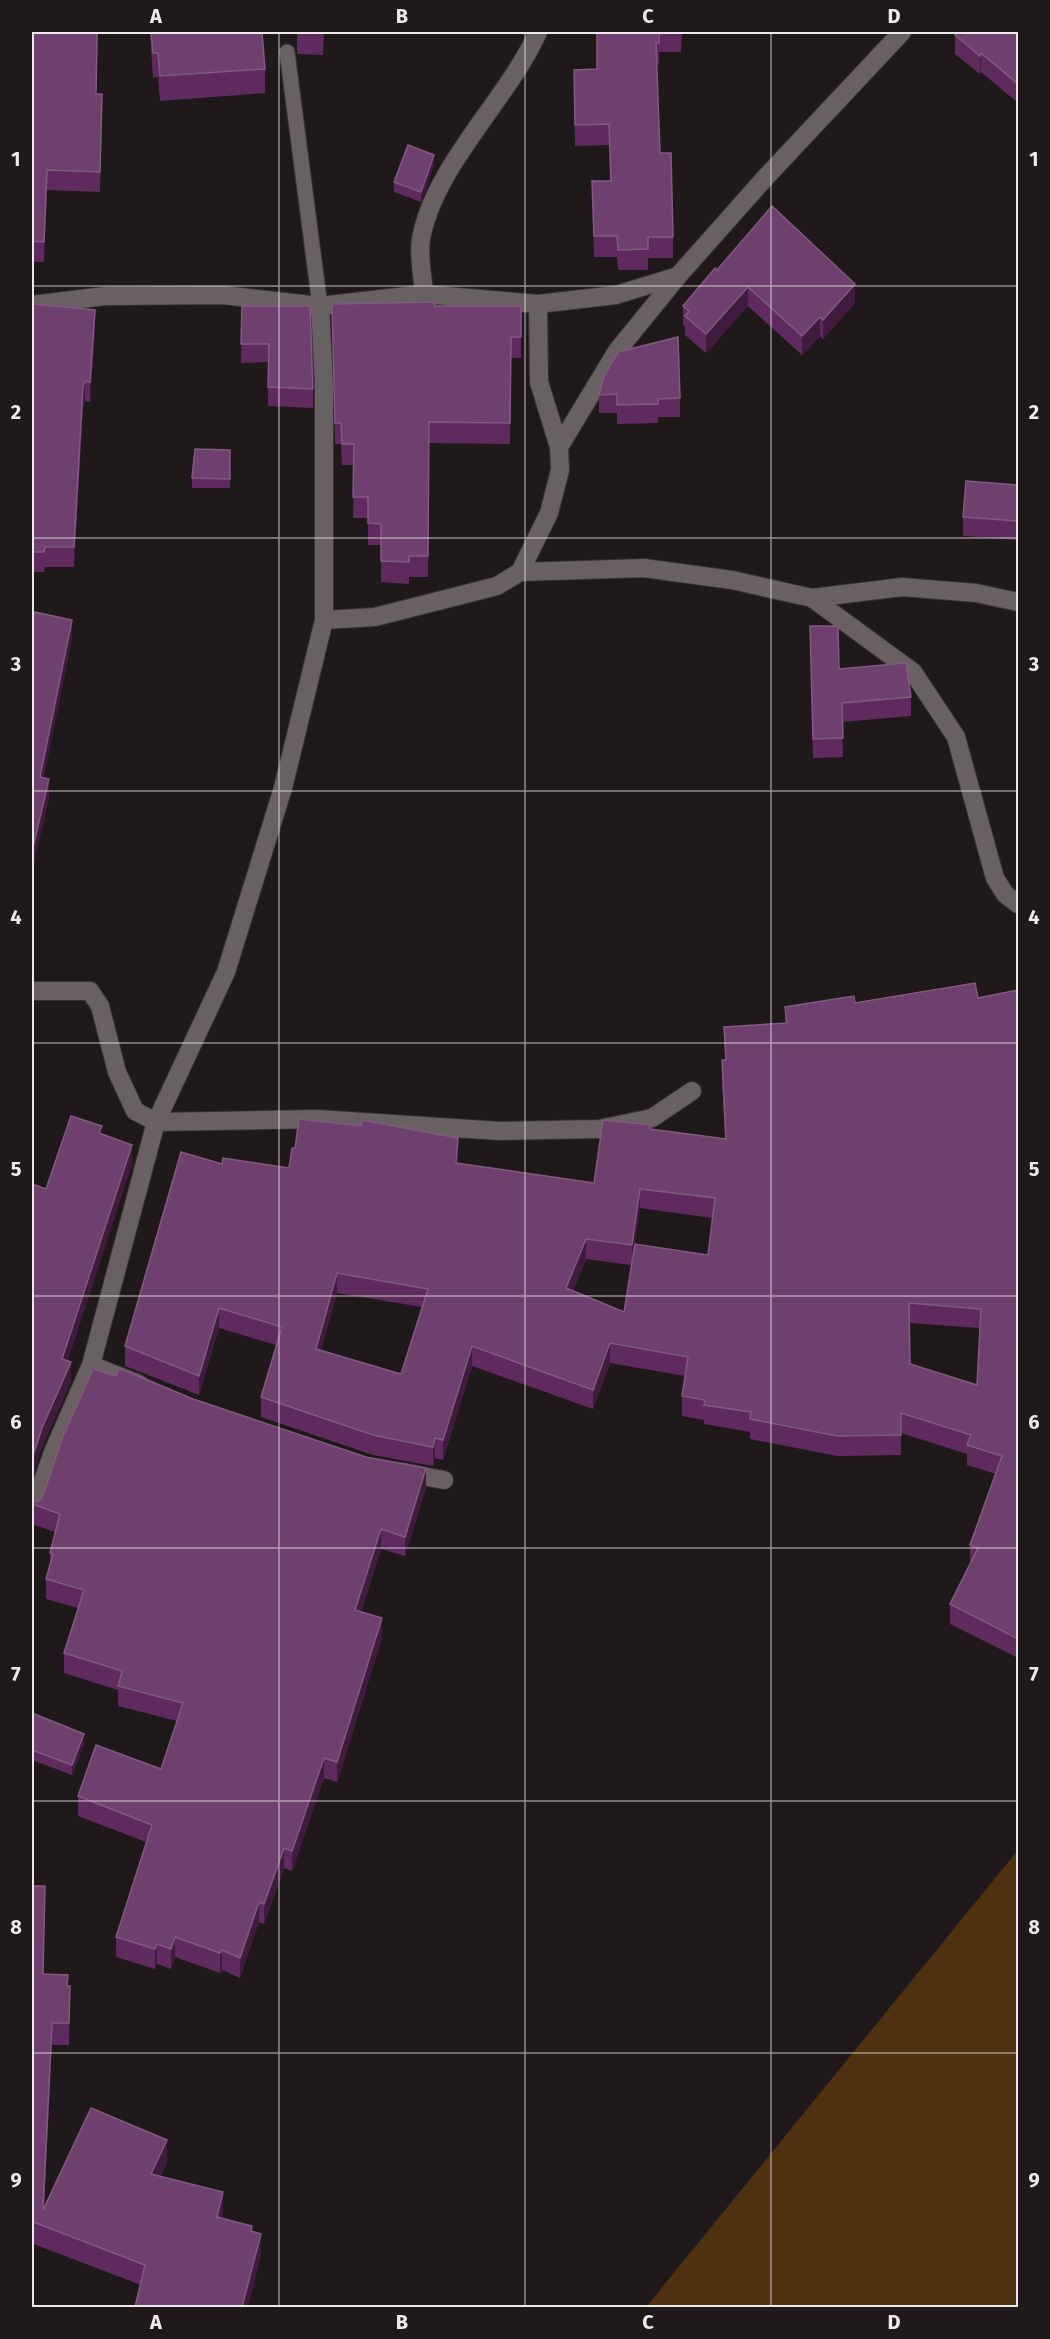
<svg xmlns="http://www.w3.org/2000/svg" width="1050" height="2339" font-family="'Fira Sans',sans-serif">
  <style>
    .green { fill: #4e3210 }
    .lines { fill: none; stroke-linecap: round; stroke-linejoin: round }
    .service-casing { stroke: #373334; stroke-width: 17 }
    .minor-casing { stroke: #373334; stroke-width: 20 }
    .service { stroke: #686062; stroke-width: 15 }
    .minor { stroke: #686062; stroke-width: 18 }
    .wall { fill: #5f2b5e; fill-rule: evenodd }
    .shaded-wall { fill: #3f1b3d }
    .building { fill: #6e406d; stroke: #825a80; stroke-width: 1.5; fill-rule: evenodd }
    .grid { fill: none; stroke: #eee9ea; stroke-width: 1.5; stroke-opacity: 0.55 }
    .neatline { fill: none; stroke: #eee9ea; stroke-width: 2 }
    .grid-label { font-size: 20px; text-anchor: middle; font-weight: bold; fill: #eee9ea }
  </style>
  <rect width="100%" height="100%" fill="#1f191b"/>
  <path class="green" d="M 1018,1850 L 1018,2307 L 646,2307 Z"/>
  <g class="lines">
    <defs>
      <path id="service" d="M 287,52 L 320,306"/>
      <g id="minor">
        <path d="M 424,294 C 423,277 418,256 421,239 C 434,166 508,99 538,32"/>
        <path d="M 538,304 L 539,382 L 559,447"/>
        <path d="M 32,305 L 105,296 L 223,295 L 320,306 L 424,294 L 538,304 L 616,295 L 678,276"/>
        <path d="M 520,572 L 644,568 L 732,580 L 812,598 L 902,587 L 976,593 L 1018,602"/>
        <path d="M 812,598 L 913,672 L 956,737 L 995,878 L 1005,894 L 1018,904"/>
        <path d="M 324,620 L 375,617 L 497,586 L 520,572 L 549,513 L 560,470 L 559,447 L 617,351 L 678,276 L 765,178 L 902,32"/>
        <path d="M 32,991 L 90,991 L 100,1006 L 117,1072 L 135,1111 L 156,1122 L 317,1119 L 500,1131 L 599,1129 L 652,1118 L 692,1091"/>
        <path d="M 91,1365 L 139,1384"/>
        <path d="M 401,1472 L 444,1480"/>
        <path d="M 32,1512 L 53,1452 L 91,1365 L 156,1122 L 226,972 L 283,788 L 324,620 L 324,385 L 320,306"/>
      </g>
    </defs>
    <use href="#service" class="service-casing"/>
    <use href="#minor" class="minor-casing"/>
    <use href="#service" class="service"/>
    <use href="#minor" class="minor"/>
  </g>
  <g class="wall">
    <path d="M 32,32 L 98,32 L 96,94 L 102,114 L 100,192 L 47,190 L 44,262 L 32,262 Z"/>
    <path d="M 150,32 L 262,32 L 265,69 L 265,93 L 160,101 L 158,77 L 153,78 Z"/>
    <path d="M 297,32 L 324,32 L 323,55 L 297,54 Z"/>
    <path d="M 597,32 L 682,32 L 681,52 L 659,52 L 659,64 L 656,64 L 660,153 L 673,237 L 673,258 L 648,258 L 648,270 L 618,270 L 617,257 L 594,257 L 592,181 L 610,181 L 609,145 L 575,146 L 574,70 L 597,69 Z"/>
    <path d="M 1018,32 L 1018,103 L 981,72 L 980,74 L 955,54 L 955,35 Z"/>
    <path d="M 434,165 L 421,202 L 394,192 L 394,182 Z"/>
    <path d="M 717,270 L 855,303 L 823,339 L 820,336 L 802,355 L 748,306 L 706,353 L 685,335 L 685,327 L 683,325 L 683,306 Z"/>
    <path d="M 32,304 L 95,330 L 90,402 L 85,401 L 83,407 L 74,567 L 45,567 L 44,572 L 32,572 Z"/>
    <path d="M 332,304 L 435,306 L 521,306 L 521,358 L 511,358 L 510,444 L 429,443 L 428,577 L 409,577 L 409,584 L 381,582 L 381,545 L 368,545 L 368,518 L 353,518 L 354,465 L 342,465 L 341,444 L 335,444 Z"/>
    <path d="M 242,306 L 313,389 L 313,408 L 268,406 L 268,362 L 241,363 Z"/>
    <path d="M 604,376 L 680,398 L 680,417 L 658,417 L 658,423 L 617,424 L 617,413 L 599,413 L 599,395 Z"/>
    <path d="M 230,450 L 230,488 L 192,488 L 192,478 Z"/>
    <path d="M 1018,485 L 1018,540 L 963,536 L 963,517 Z"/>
    <path d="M 810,626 L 839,669 L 911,697 L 911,716 L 842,722 L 843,757 L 813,758 Z"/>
    <path d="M 1018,990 L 1018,1658 L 950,1624 L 950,1604 L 970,1565 L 970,1545 L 996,1474 L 967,1465 L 967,1454 L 901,1433 L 901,1455 L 837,1456 L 750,1439 L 750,1432 L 704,1424 L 704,1420 L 682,1416 L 682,1396 L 685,1376 L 610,1363 L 593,1409 L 472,1366 L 443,1460 L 435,1458 L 433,1466 L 373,1455 L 261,1417 L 261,1397 L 276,1345 L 219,1328 L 199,1395 L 125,1366 L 125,1346 L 222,1164 L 289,1168 L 458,1158 L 458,1163 L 594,1183 L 651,1129 L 725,1139 L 722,1080 L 722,1060 L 725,1060 L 724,1027 L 785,1023 L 785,1007 L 978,998 ZM 640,1208 L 712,1218 L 708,1255 L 632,1260 ZM 586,1259 L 631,1265 L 624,1312 L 573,1291 ZM 337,1293 L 422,1307 L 401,1374 L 321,1350 ZM 909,1323 L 980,1328 L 977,1385 L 910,1364 Z"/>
    <path d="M 193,1399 L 426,1488 L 405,1556 L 381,1549 L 361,1612 L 382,1638 L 337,1782 L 324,1778 L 292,1871 L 284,1868 L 264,1924 L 259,1922 L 240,1978 L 222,1970 L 220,1973 L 175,1957 L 171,1969 L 157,1964 L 155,1969 L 116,1957 L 116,1937 L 146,1842 L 78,1816 L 78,1796 L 161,1769 L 177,1721 L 118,1706 L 118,1690 L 64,1673 L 64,1653 L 78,1608 L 46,1599 L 46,1579 L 50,1567 L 50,1553 L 55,1532 L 32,1524 L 32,1502 L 39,1501 Z"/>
    <path d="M 32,1713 L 84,1744 L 72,1775 L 32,1760 Z"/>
    <path d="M 32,1886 L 44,1974 L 68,1986 L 70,1986 L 69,2045 L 52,2045 L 44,2207 L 167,2162 L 161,2176 L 223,2214 L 222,2218 L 252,2231 L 261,2256 L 141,2285 L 36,2245 L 32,2244 Z"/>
  </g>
  <g class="shaded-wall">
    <path d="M 981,53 L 981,72 L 980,74 L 980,56 Z"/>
    <path d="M 102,94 L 102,114 L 100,192 L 100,172 Z"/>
    <path d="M 434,155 L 434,165 L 421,202 L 421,192 Z"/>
    <path d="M 47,170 L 47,190 L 44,262 L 44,242 Z"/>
    <path d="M 855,284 L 855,303 L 823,339 L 823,320 Z"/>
    <path d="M 748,287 L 748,306 L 706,353 L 706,334 Z"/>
    <path d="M 95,310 L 95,330 L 90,402 L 90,382 Z"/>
    <path d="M 820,317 L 820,336 L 802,355 L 802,336 Z"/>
    <path d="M 85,381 L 85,401 L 83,407 L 74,567 L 74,547 L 83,387 Z"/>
    <path d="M 72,620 L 72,640 L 40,797 L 40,777 Z"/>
    <path d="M 49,779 L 49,799 L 32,872 L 32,852 Z"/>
    <path d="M 458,1138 L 458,1158 L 456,1183 L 456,1163 Z"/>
    <path d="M 132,1145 L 132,1165 L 62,1379 L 62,1359 Z"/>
    <path d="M 640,1189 L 640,1208 L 632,1265 L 632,1245 Z"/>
    <path d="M 586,1239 L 586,1259 L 566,1308 L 566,1288 Z"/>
    <path d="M 337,1273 L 337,1293 L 316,1368 L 316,1349 Z"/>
    <path d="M 219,1308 L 219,1328 L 199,1395 L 199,1376 Z"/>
    <path d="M 610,1343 L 610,1363 L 593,1409 L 593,1390 Z"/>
    <path d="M 472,1346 L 472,1366 L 443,1460 L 443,1440 Z"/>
    <path d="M 71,1362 L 71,1382 L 42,1448 L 32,1479 L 32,1459 L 42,1428 Z"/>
    <path d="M 435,1438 L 435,1458 L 433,1466 L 433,1447 Z"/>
    <path d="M 426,1468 L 426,1488 L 405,1556 L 405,1537 Z"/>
    <path d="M 381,1529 L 381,1549 L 355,1630 L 355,1610 Z"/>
    <path d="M 382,1618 L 382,1638 L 337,1782 L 337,1762 Z"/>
    <path d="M 84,1734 L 84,1744 L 72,1775 L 72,1765 Z"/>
    <path d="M 324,1758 L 324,1778 L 292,1871 L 292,1851 Z"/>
    <path d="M 284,1848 L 284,1868 L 264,1924 L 264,1904 Z"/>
    <path d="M 259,1902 L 259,1922 L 240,1978 L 240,1958 Z"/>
    <path d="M 175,1937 L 175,1957 L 171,1969 L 171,1949 Z"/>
    <path d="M 157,1944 L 157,1964 L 155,1969 L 155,1949 Z"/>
    <path d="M 222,1950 L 222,1970 L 220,1973 L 220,1953 Z"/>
    <path d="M 52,2023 L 52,2045 L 43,2225 L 43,2210 Z"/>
    <path d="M 167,2140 L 167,2162 L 151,2196 L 151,2174 Z"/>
    <path d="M 223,2192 L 223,2214 L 217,2239 L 217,2217 Z"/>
    <path d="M 261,2234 L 261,2256 L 248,2307 L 242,2307 Z"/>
  </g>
  <g class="building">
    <path d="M 32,32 L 97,32 L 96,94 L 102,94 L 100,172 L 47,170 L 44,242 L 32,241 Z"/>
    <path d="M 151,32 L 262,32 L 265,69 L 160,76 L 158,53 L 153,53 Z"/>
    <path d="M 597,32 L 659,32 L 659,43 L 656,43 L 660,153 L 671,153 L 673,237 L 648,237 L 648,249 L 618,250 L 617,236 L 594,236 L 592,181 L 611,181 L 609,124 L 575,125 L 574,70 L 597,69 Z"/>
    <path d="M 958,32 L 1018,32 L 1018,84 L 981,53 L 980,56 L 955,35 Z"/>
    <path d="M 408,145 L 434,155 L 421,192 L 394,182 Z"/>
    <path d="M 772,206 L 855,284 L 823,320 L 820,317 L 802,336 L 748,287 L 706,334 L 685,316 L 689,311 L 683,306 L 715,268 L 717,270 Z"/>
    <path d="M 435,302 L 435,306 L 521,306 L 521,337 L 511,337 L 510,423 L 429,422 L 428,556 L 409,556 L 409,562 L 381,561 L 381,524 L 368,523 L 368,497 L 353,497 L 354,444 L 342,444 L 341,423 L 335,423 L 332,304 Z"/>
    <path d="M 32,304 L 95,310 L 90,382 L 85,381 L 83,387 L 74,547 L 45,547 L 44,552 L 32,552 Z"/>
    <path d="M 242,306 L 310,306 L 313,389 L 268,387 L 269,344 L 241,344 Z"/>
    <path d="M 678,337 L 680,398 L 658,399 L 658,404 L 617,405 L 617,394 L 599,395 L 604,376 L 618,352 Z"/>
    <path d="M 195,449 L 230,450 L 230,479 L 192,478 Z"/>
    <path d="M 966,481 L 1018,485 L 1018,521 L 963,517 Z"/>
    <path d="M 35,612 L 72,620 L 40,777 L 49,779 L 32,852 L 32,615 L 34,616 Z"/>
    <path d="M 810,626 L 838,626 L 839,669 L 906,663 L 911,697 L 842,703 L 843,738 L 813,739 Z"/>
    <path d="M 975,983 L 978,998 L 1018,990 L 1018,1639 L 950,1604 L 978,1548 L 970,1545 L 1002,1456 L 967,1445 L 971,1435 L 901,1413 L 901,1435 L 837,1436 L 750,1419 L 751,1412 L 704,1405 L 705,1400 L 682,1396 L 688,1357 L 610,1343 L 593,1390 L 472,1346 L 443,1440 L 435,1438 L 433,1447 L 373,1435 L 261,1397 L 282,1327 L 219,1308 L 199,1376 L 125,1346 L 181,1152 L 222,1164 L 223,1158 L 289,1168 L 292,1148 L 295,1148 L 299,1119 L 361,1126 L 362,1120 L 458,1138 L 456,1163 L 594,1183 L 603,1120 L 651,1125 L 650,1129 L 726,1139 L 722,1060 L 726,1060 L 724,1027 L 787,1023 L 785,1007 L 854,996 L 855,1003 ZM 640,1189 L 715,1198 L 708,1255 L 635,1244 L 624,1312 L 566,1288 L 586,1239 L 632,1245 ZM 337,1273 L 428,1289 L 401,1374 L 316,1349 ZM 909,1303 L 981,1309 L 977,1385 L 910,1364 Z"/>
    <path d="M 71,1116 L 102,1126 L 99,1133 L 132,1145 L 62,1359 L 71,1362 L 42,1428 L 32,1459 L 32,1184 L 46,1189 Z"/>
    <path d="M 119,1368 L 193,1399 L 366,1457 L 426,1468 L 405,1537 L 381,1529 L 355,1610 L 382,1618 L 337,1762 L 324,1758 L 292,1851 L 284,1848 L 264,1904 L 259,1902 L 240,1958 L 222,1950 L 220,1953 L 175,1937 L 171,1949 L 157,1944 L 155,1949 L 116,1937 L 152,1825 L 78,1796 L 96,1745 L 161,1769 L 183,1703 L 118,1686 L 122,1671 L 64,1653 L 84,1590 L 46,1579 L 53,1554 L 50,1553 L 60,1514 L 32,1504 L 32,1502 L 39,1501 L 43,1496 L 63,1436 L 93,1369 L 116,1376 Z"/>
    <path d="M 32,1713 L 84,1734 L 72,1765 L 32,1750 Z"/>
    <path d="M 32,1886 L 45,1886 L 43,1974 L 68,1975 L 67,1986 L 70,1986 L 69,2023 L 52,2023 L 43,2210 L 91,2108 L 167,2140 L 151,2174 L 223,2192 L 217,2217 L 252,2226 L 251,2231 L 261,2234 L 242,2307 L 135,2307 L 145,2265 L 36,2223 L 32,2222 Z"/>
  </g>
  <path class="grid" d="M 279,32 L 279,2308M 525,32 L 525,2308M 771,32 L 771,2308M 32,286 L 1018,286M 32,538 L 1018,538M 32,791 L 1018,791M 32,1043 L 1018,1043M 32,1296 L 1018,1296M 32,1548 L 1018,1548M 32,1801 L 1018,1801M 32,2053 L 1018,2053"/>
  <rect width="1050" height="2339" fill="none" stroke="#1f191b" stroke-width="66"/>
  <rect x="33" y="33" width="984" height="2273" class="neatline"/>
  <g class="grid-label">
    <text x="156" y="23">A</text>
    <text x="402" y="23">B</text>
    <text x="648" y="23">C</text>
    <text x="894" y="23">D</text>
    <text x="16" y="166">1</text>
    <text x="1034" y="166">1</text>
    <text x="16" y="419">2</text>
    <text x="1034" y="419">2</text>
    <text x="16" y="671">3</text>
    <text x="1034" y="671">3</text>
    <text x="16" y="924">4</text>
    <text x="1034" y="924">4</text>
    <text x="16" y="1176">5</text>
    <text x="1034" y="1176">5</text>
    <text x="16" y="1429">6</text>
    <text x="1034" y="1429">6</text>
    <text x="16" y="1681">7</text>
    <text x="1034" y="1681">7</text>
    <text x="16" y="1934">8</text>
    <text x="1034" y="1934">8</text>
    <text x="16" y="2187">9</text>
    <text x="1034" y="2187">9</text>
    <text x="156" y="2329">A</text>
    <text x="402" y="2329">B</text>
    <text x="648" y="2329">C</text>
    <text x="894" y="2329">D</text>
  </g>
</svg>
